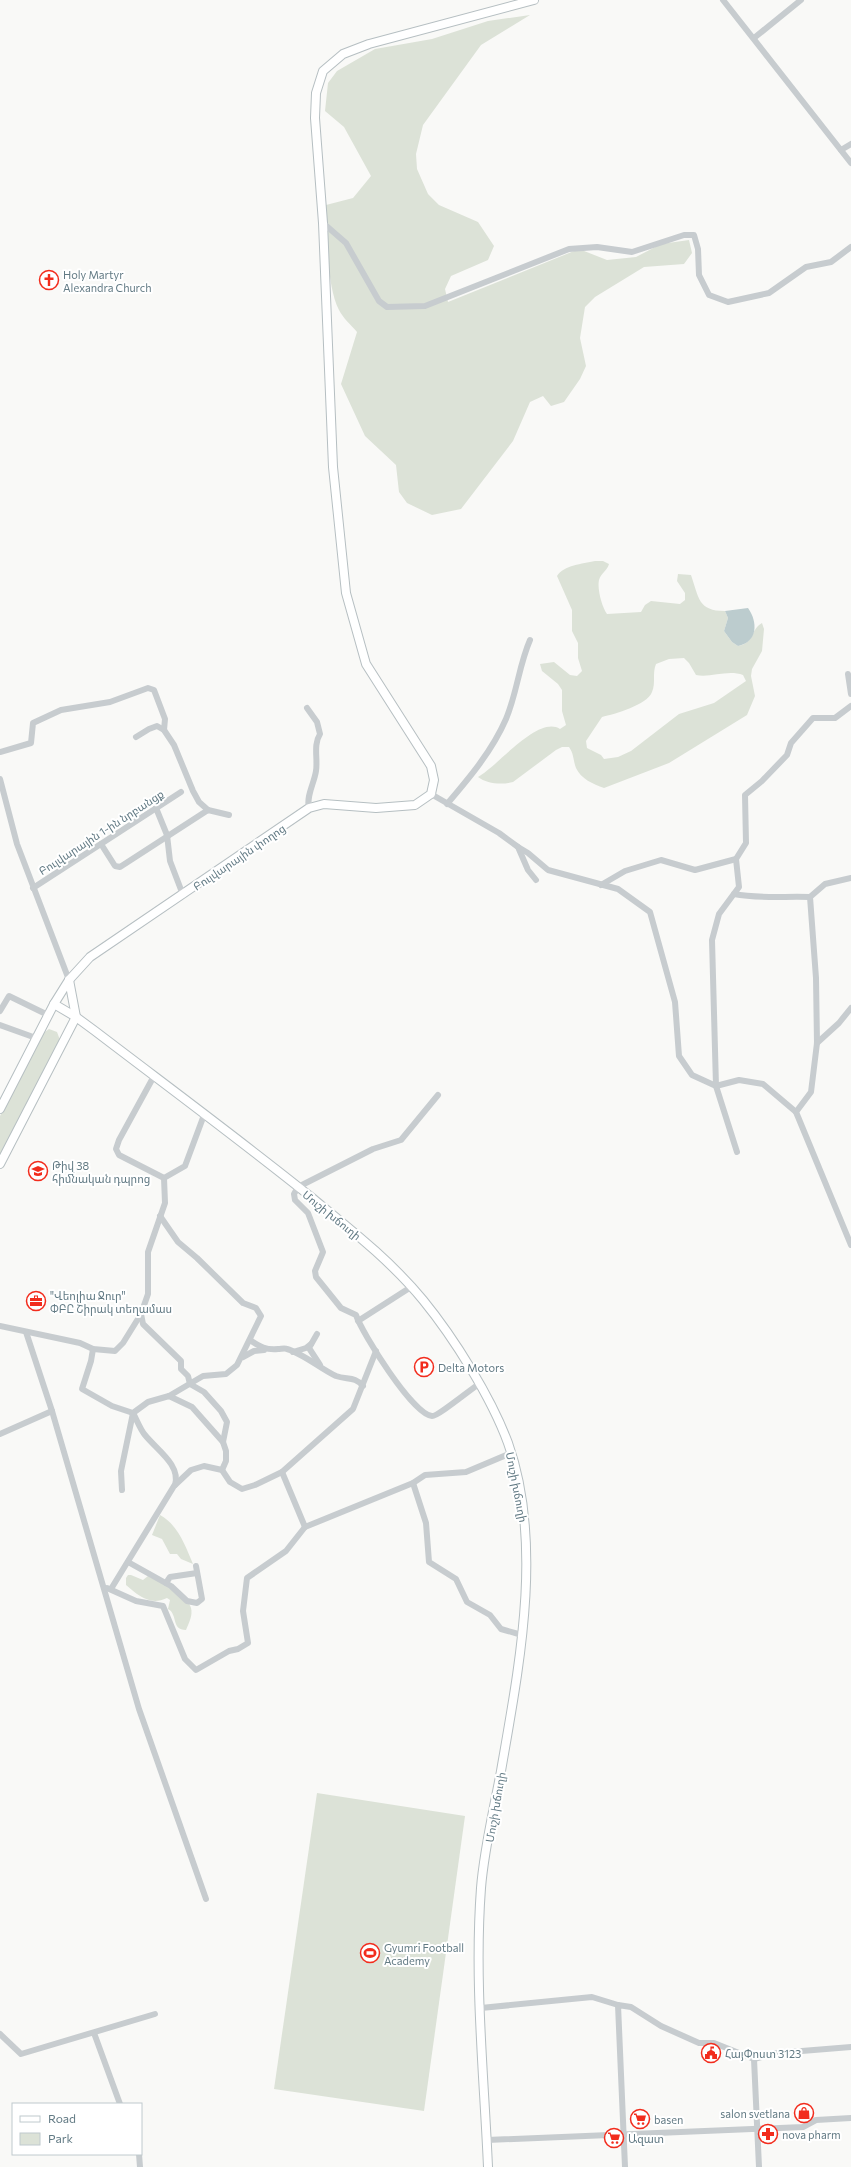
<svg xmlns="http://www.w3.org/2000/svg" width="851" height="2167" font-family="Commissioner,'Noto Sans Armenian',sans-serif">
  <style>
    .green { fill: #dce2d7; fill-rule: evenodd }
    .water { fill: #bcccce }
    .lines { fill: none; stroke-linecap: round; stroke-linejoin: round }
    .secondary-casing { stroke: #b6bfc2; stroke-width: 10 }
    .street { stroke: #c7cccf; stroke-width: 6 }
    .secondary { stroke: #fff; stroke-width: 8 }
    .labels { text-anchor: middle; dominant-baseline: central; stroke-width: 4; stroke-linejoin: round; paint-order: stroke }
    .poi-label { font-size: 11px; fill: #627a84; stroke: #fff; text-anchor: start }
    .street-label { font-size: 11px; fill: #627a84; stroke: #fff }
  </style>
  <rect width="100%" height="100%" fill="#f9f9f7"/>
  <g class="green">
    <path d="M 530,15 L 481,45 L 423,125 L 416,154 L 417,169 L 428,194 L 439,205 L 478,222 L 494,246 L 488,260 L 451,276 L 445,289 L 448,302 L 579,249 L 607,260 L 636,257 L 661,244 L 689,240 L 692,253 L 684,264 L 644,267 L 595,297 L 585,307 L 580,338 L 586,366 L 580,379 L 564,402 L 551,406 L 543,396 L 530,402 L 513,441 L 461,509 L 432,515 L 407,503 L 399,492 L 396,465 L 365,436 L 341,384 L 357,332 C 351,325 343,318 339,310 C 327,288 326,231 326,205 L 353,198 L 371,176 L 344,127 L 325,111 L 328,83 L 337,71 L 375,49 L 432,39 L 488,21 Z"/>
    <path d="M 595,561 L 603,561 L 609,564 C 607,571 601,573 599,580 C 597,589 602,607 607,614 L 641,612 L 645,605 L 651,601 L 680,604 L 685,600 L 685,593 L 677,581 L 678,574 L 691,575 C 699,598 698,611 725,611 L 728,618 L 724,631 L 732,642 L 738,646 C 756,642 749,631 762,623 L 764,629 L 762,651 L 752,669 L 751,676 L 755,696 L 747,715 L 669,763 L 604,788 C 593,784 581,779 576,768 C 573,760 574,754 569,747 L 562,747 L 556,750 L 513,782 C 502,785 487,784 478,777 C 498,766 538,715 560,729 L 566,725 L 562,711 L 562,690 L 558,684 L 542,671 L 540,664 L 554,662 L 570,675 L 577,676 L 582,671 L 578,658 L 578,643 L 572,631 L 572,610 L 557,576 C 564,565 582,564 595,561 ZM 684,658 L 689,663 L 696,675 C 711,678 728,669 743,675 L 746,681 L 714,703 L 679,714 L 631,751 L 618,757 L 604,759 L 601,755 L 587,748 L 586,741 L 602,717 C 615,714 647,705 652,692 C 656,683 652,673 656,664 L 669,659 Z"/>
    <path d="M 49,1029 L 57,1032 L 60,1040 L 0,1157 L 0,1116 L 42,1034 Z"/>
    <path d="M 160,1515 C 178,1525 185,1545 193,1564 L 181,1559 L 177,1554 L 170,1554 L 162,1539 L 152,1535 Z"/>
    <path d="M 128,1575 L 131,1575 L 143,1580 L 148,1576 C 160,1582 188,1595 191,1608 C 193,1615 189,1623 186,1630 C 171,1630 178,1614 168,1609 L 170,1600 L 167,1598 C 150,1606 139,1596 126,1585 L 126,1578 Z"/>
    <path d="M 317,1793 L 465,1816 L 424,2111 L 274,2089 Z"/>
  </g>
  <path class="water" d="M 748,608 C 758,622 758,642 738,646 L 732,642 L 724,631 L 728,618 L 725,611 Z"/>
  <g class="lines">
    <defs>
      <g id="secondary">
        <path d="M 54,1004 L 76,1017 L 95,1031 C 167,1086 240,1140 311,1197 C 350,1229 391,1261 423,1300 C 454,1338 491,1397 508,1443 C 544,1544 519,1667 501,1771 C 494,1809 484,1849 481,1888 C 474,1981 484,2075 488,2167"/>
        <path d="M 0,1109 L 54,1004 L 69,980 L 90,957 L 309,808 L 324,804 L 376,808 L 415,805 L 431,794 L 434,780 L 431,766 L 366,664 L 346,593 L 333,467 L 323,223 L 315,118 L 316,93 L 323,71 L 343,54 L 369,44 L 534,0"/>
        <path d="M 0,1164 L 76,1017 L 69,980"/>
      </g>
    </defs>
    <use href="#secondary" class="secondary-casing"/>
    <g class="street">
      <path d="M 723,0 L 851,163"/>
      <path d="M 754,38 L 801,0"/>
      <path d="M 841,150 L 851,144"/>
      <path d="M 323,223 L 346,243 L 379,301 L 387,307 L 425,306 L 569,249 L 597,247 L 632,252 L 684,235 L 694,235 L 698,249 L 699,275 L 709,295 L 728,302 L 769,293 L 806,267 L 831,262 L 851,247"/>
      <path d="M 848,674 L 851,694"/>
      <path d="M 307,708 L 317,722 L 320,734 C 313,745 318,759 316,771 C 314,784 306,796 309,808"/>
      <path d="M 136,737 L 149,729 L 157,726 L 164,730"/>
      <path d="M 0,752 L 31,743 L 33,723 L 61,710 L 110,702 L 148,688 L 154,690 L 165,719 L 164,730 L 174,745 L 193,791 L 199,802 L 208,810"/>
      <path d="M 0,779 L 17,844 L 69,980"/>
      <path d="M 431,794 L 499,833 L 518,847 L 528,870 L 536,880"/>
      <path d="M 447,804 C 470,777 492,751 506,719 C 517,693 519,665 530,640"/>
      <path d="M 156,808 L 167,835 L 170,861 L 183,895"/>
      <path d="M 101,844 L 115,866 L 120,867 L 208,810 L 229,815"/>
      <path d="M 518,847 L 528,853 L 548,870 L 618,889 L 650,912 L 675,1002 L 679,1056 L 692,1075 L 716,1086 L 739,1080 L 763,1084 L 796,1112"/>
      <path d="M 851,878 L 825,884 L 810,897 L 816,978 L 817,1043 L 811,1092 L 796,1112 L 851,1245"/>
      <path d="M 601,885 L 625,871 L 661,860 L 695,870 L 736,859"/>
      <path d="M 33,888 L 181,792"/>
      <path d="M 734,894 C 759,899 785,896 810,897"/>
      <path d="M 0,1011 L 9,996 L 48,1015"/>
      <path d="M 0,1025 L 36,1038"/>
      <path d="M 817,1043 L 839,1023 L 851,1008"/>
      <path d="M 154,1076 L 119,1140 L 116,1149 L 119,1155 L 164,1178"/>
      <path d="M 438,1095 L 401,1140 L 373,1149 L 298,1187 L 294,1194 L 295,1200 L 308,1213 L 323,1252 L 315,1271 L 316,1277 L 341,1308 L 356,1315 C 362,1333 413,1415 432,1416 C 437,1417 471,1389 479,1384"/>
      <path d="M 204,1115 L 185,1166 L 164,1178 L 165,1203 L 148,1252 L 148,1294 L 141,1314 L 143,1324 L 181,1361 L 181,1369 L 188,1376 L 190,1384 L 204,1392 L 221,1411 L 227,1422 L 223,1442"/>
      <path d="M 737,1152 L 716,1086 L 712,940 L 719,914 L 739,887 L 736,859 L 746,843 L 745,795 L 762,781 L 787,755 L 791,743 L 813,718 L 835,718 L 851,706"/>
      <path d="M 160,1216 L 178,1242 L 197,1258 L 243,1303 L 256,1308 L 261,1316 L 237,1365 L 226,1374 L 203,1376 L 169,1396"/>
      <path d="M 358,1321 L 411,1287"/>
      <path d="M 0,1326 L 80,1343 L 93,1349 L 115,1351 L 123,1343 L 141,1314"/>
      <path d="M 26,1332 L 52,1411 L 139,1709 L 206,1899"/>
      <path d="M 317,1334 L 309,1348 L 320,1365"/>
      <path d="M 250,1340 C 260,1347 266,1350 278,1349 C 281,1349 285,1348 287,1349 C 302,1353 321,1369 336,1376 C 347,1380 355,1376 363,1386"/>
      <path d="M 93,1349 L 91,1361 L 82,1389 L 112,1406 L 133,1413 L 148,1402 L 169,1396 L 192,1407 L 223,1442 L 226,1451 L 226,1461 L 222,1470"/>
      <path d="M 293,1352 L 306,1348 L 311,1344"/>
      <path d="M 243,1357 L 254,1351 L 264,1350"/>
      <path d="M 0,1434 L 52,1411"/>
      <path d="M 282,1472 L 305,1527 L 413,1483 L 425,1475 L 466,1472 L 511,1453"/>
      <path d="M 413,1483 L 426,1523 L 429,1562 L 456,1579 L 467,1602 L 490,1615 L 501,1629 L 522,1635"/>
      <path d="M 122,1490 L 121,1471 L 133,1413 C 137,1420 140,1429 145,1435 C 157,1450 181,1465 175,1485"/>
      <path d="M 128,1562 L 171,1586 L 187,1601 L 197,1603 L 202,1599 L 196,1566"/>
      <path d="M 166,1583 L 170,1577 L 197,1573"/>
      <path d="M 107,1588 L 136,1601 L 163,1606 L 185,1659 L 196,1670 L 229,1651 L 238,1649 L 248,1643 L 243,1611 L 247,1578 L 286,1551 L 305,1527"/>
      <path d="M 111,1589 L 174,1486 L 191,1470 L 204,1466 L 222,1470 L 230,1482 L 242,1489 L 255,1485 L 282,1472 L 353,1409 L 376,1351"/>
      <path d="M 481,2008 L 592,1997 L 618,2005"/>
      <path d="M 94,2033 L 120,2104"/>
      <path d="M 0,2034 L 21,2054 L 155,2014"/>
      <path d="M 487,2140 L 803,2127 L 816,2120 L 851,2118"/>
      <path d="M 139,2154 L 140,2167"/>
      <path d="M 625,2167 L 618,2005 L 631,2007 L 661,2026 L 699,2043 L 714,2043 L 754,2059"/>
      <path d="M 759,2167 L 754,2059 L 777,2053 L 851,2047"/>
    </g>
    <use href="#secondary" class="secondary"/>
  </g>
  <defs>
    <symbol id="church-ring" viewBox="-11 -11 22 22"><circle r="9.5" fill="#fff" stroke="#f22c1d" stroke-width="1.5"/><path d="M-1.2-6h2.4v3.5h3.3v2.4h-3.3V6h-2.4V-.1h-3.3v-2.4h3.3Z" fill="#f22c1d"/></symbol>
    <symbol id="school-ring" viewBox="-11 -11 22 22"><circle r="9.5" fill="#fff" stroke="#f22c1d" stroke-width="1.5"/><path d="M0-5L7-2L0 1L-7-2ZM-4 1L0 2.5L4 1V4Q0 6-4 4Z" fill="#f22c1d"/></symbol>
    <symbol id="office-ring" viewBox="-11 -11 22 22"><circle r="9.5" fill="#fff" stroke="#f22c1d" stroke-width="1.5"/><path d="M-6-3h4V-5.5h4V-3h4V5H-6ZM-1-4.5V-3h2v-1.5ZM-6 0V1H6V0Z" fill="#f22c1d"/></symbol>
    <symbol id="parking-ring" viewBox="-11 -11 22 22"><circle r="9.5" fill="#fff" stroke="#f22c1d" stroke-width="1.5"/><path d="M-3.5-5.5H1a3.5 3.5 0 0 1 0 7H-1V5.5H-3.5ZM-1-3.4V-.6H.8a1.4 1.4 0 0 0 0-2.8Z" fill="#f22c1d"/></symbol>
    <symbol id="stadium-ring" viewBox="-11 -11 22 22"><circle r="9.5" fill="#fff" stroke="#f22c1d" stroke-width="1.5"/><path d="M0-5a6.5 5 0 1 0 0 10a6.5 5 0 1 0 0-10ZM-3.5-1.8h7v3.6h-7Z" fill="#f22c1d"/></symbol>
    <symbol id="civic-ring" viewBox="-11 -11 22 22"><circle r="9.5" fill="#fff" stroke="#f22c1d" stroke-width="1.5"/><path d="M-.6-6.5H3V-4.5H.6V-3L4-1V1h2V6H-6V1h2V-1L-.6-3ZM-1.2 2.5V6h2.4V2.5Z" fill="#f22c1d"/></symbol>
    <symbol id="shop-ring" viewBox="-11 -11 22 22"><circle r="9.5" fill="#fff" stroke="#f22c1d" stroke-width="1.5"/><path d="M-5-2.5h2.3a2.7 3.5 0 0 1 5.4 0H5L5.5 6h-11ZM-1.5-2.5h3a1.5 2.3 0 0 0-3 0Z" fill="#f22c1d"/></symbol>
    <symbol id="supermarket-ring" viewBox="-11 -11 22 22"><circle r="9.5" fill="#fff" stroke="#f22c1d" stroke-width="1.5"/><path d="M-6-5.5h2.5l.6 2H6L4.5 2H-2.5L-4.4-4H-6ZM-1.5 3.2a1.3 1.3 0 1 0 .1 0ZM3 3.2a1.3 1.3 0 1 0 .1 0Z" fill="#f22c1d"/></symbol>
    <symbol id="pharmacy-ring" viewBox="-11 -11 22 22"><circle r="9.5" fill="#fff" stroke="#f22c1d" stroke-width="1.5"/><path d="M-2-6h4v4h4v4h-4v4h-4v-4h-4v-4h4Z" fill="#f22c1d"/></symbol>
  </defs>
  <g fill-rule="evenodd">
    <use href="#church-ring" x="38" y="269" width="22" height="22"/>
    <use href="#school-ring" x="27" y="1160" width="22" height="22"/>
    <use href="#office-ring" x="25" y="1290" width="22" height="22"/>
    <use href="#parking-ring" x="413" y="1356" width="22" height="22"/>
    <use href="#stadium-ring" x="359" y="1942" width="22" height="22"/>
    <use href="#civic-ring" x="700" y="2042" width="22" height="22"/>
    <use href="#shop-ring" x="793" y="2102" width="22" height="22"/>
    <use href="#supermarket-ring" x="629" y="2108" width="22" height="22"/>
    <use href="#pharmacy-ring" x="757" y="2123" width="22" height="22"/>
    <use href="#supermarket-ring" x="603" y="2127" width="22" height="22"/>
  </g>
  <g class="labels">
    <g class="poi-label">
      <text x="63" y="274">Holy Martyr<tspan x="63" dy="13">Alexandra Church</tspan></text>
      <text x="52" y="1165">Թիվ 38<tspan x="52" dy="13">հիմնական դպրոց</tspan></text>
      <text x="50" y="1295">"Վեոլիա Ջուր"<tspan x="50" dy="13">ՓԲԸ Շիրակ տեղամաս</tspan></text>
      <text x="438" y="1367">Delta Motors</text>
      <text x="384" y="1947">Gyumri Football<tspan x="384" dy="13">Academy</tspan></text>
      <text x="725" y="2053">ՀայՓոստ 3123</text>
      <text x="790" y="2113" text-anchor="end">salon svetlana</text>
      <text x="654" y="2119">basen</text>
      <text x="782" y="2134">nova pharm</text>
      <text x="628" y="2138">Ազատ</text>
    </g>
    <g class="street-label">
      <text transform="translate(101 832) rotate(-33)">Բուլվարային 1-ին նրբանցք</text>
      <text transform="translate(239 857) rotate(-34)">Բուլվարային փողոց</text>
      <text transform="translate(332 1215) rotate(39)">Մուշի խճուղի</text>
      <text transform="translate(517 1487) rotate(79)">Մուշի խճուղի</text>
      <text transform="translate(495 1807) rotate(-80)">Մուշի խճուղի</text>
    </g>
  </g>
  <rect x="12" y="2103" width="130" height="52" fill="#ffffff" stroke="#c0cace"/>
  <rect x="20" y="2116" width="20" height="6" fill="#ffffff" stroke="#c0cace"/>
  <text x="48" y="2123" font-size="12" fill="#627a84">Road</text>
  <rect x="20" y="2133" width="20" height="12" fill="#dce2d7" stroke="#c0cace"/>
  <text x="48" y="2143" font-size="12" fill="#627a84">Park</text>
</svg>
